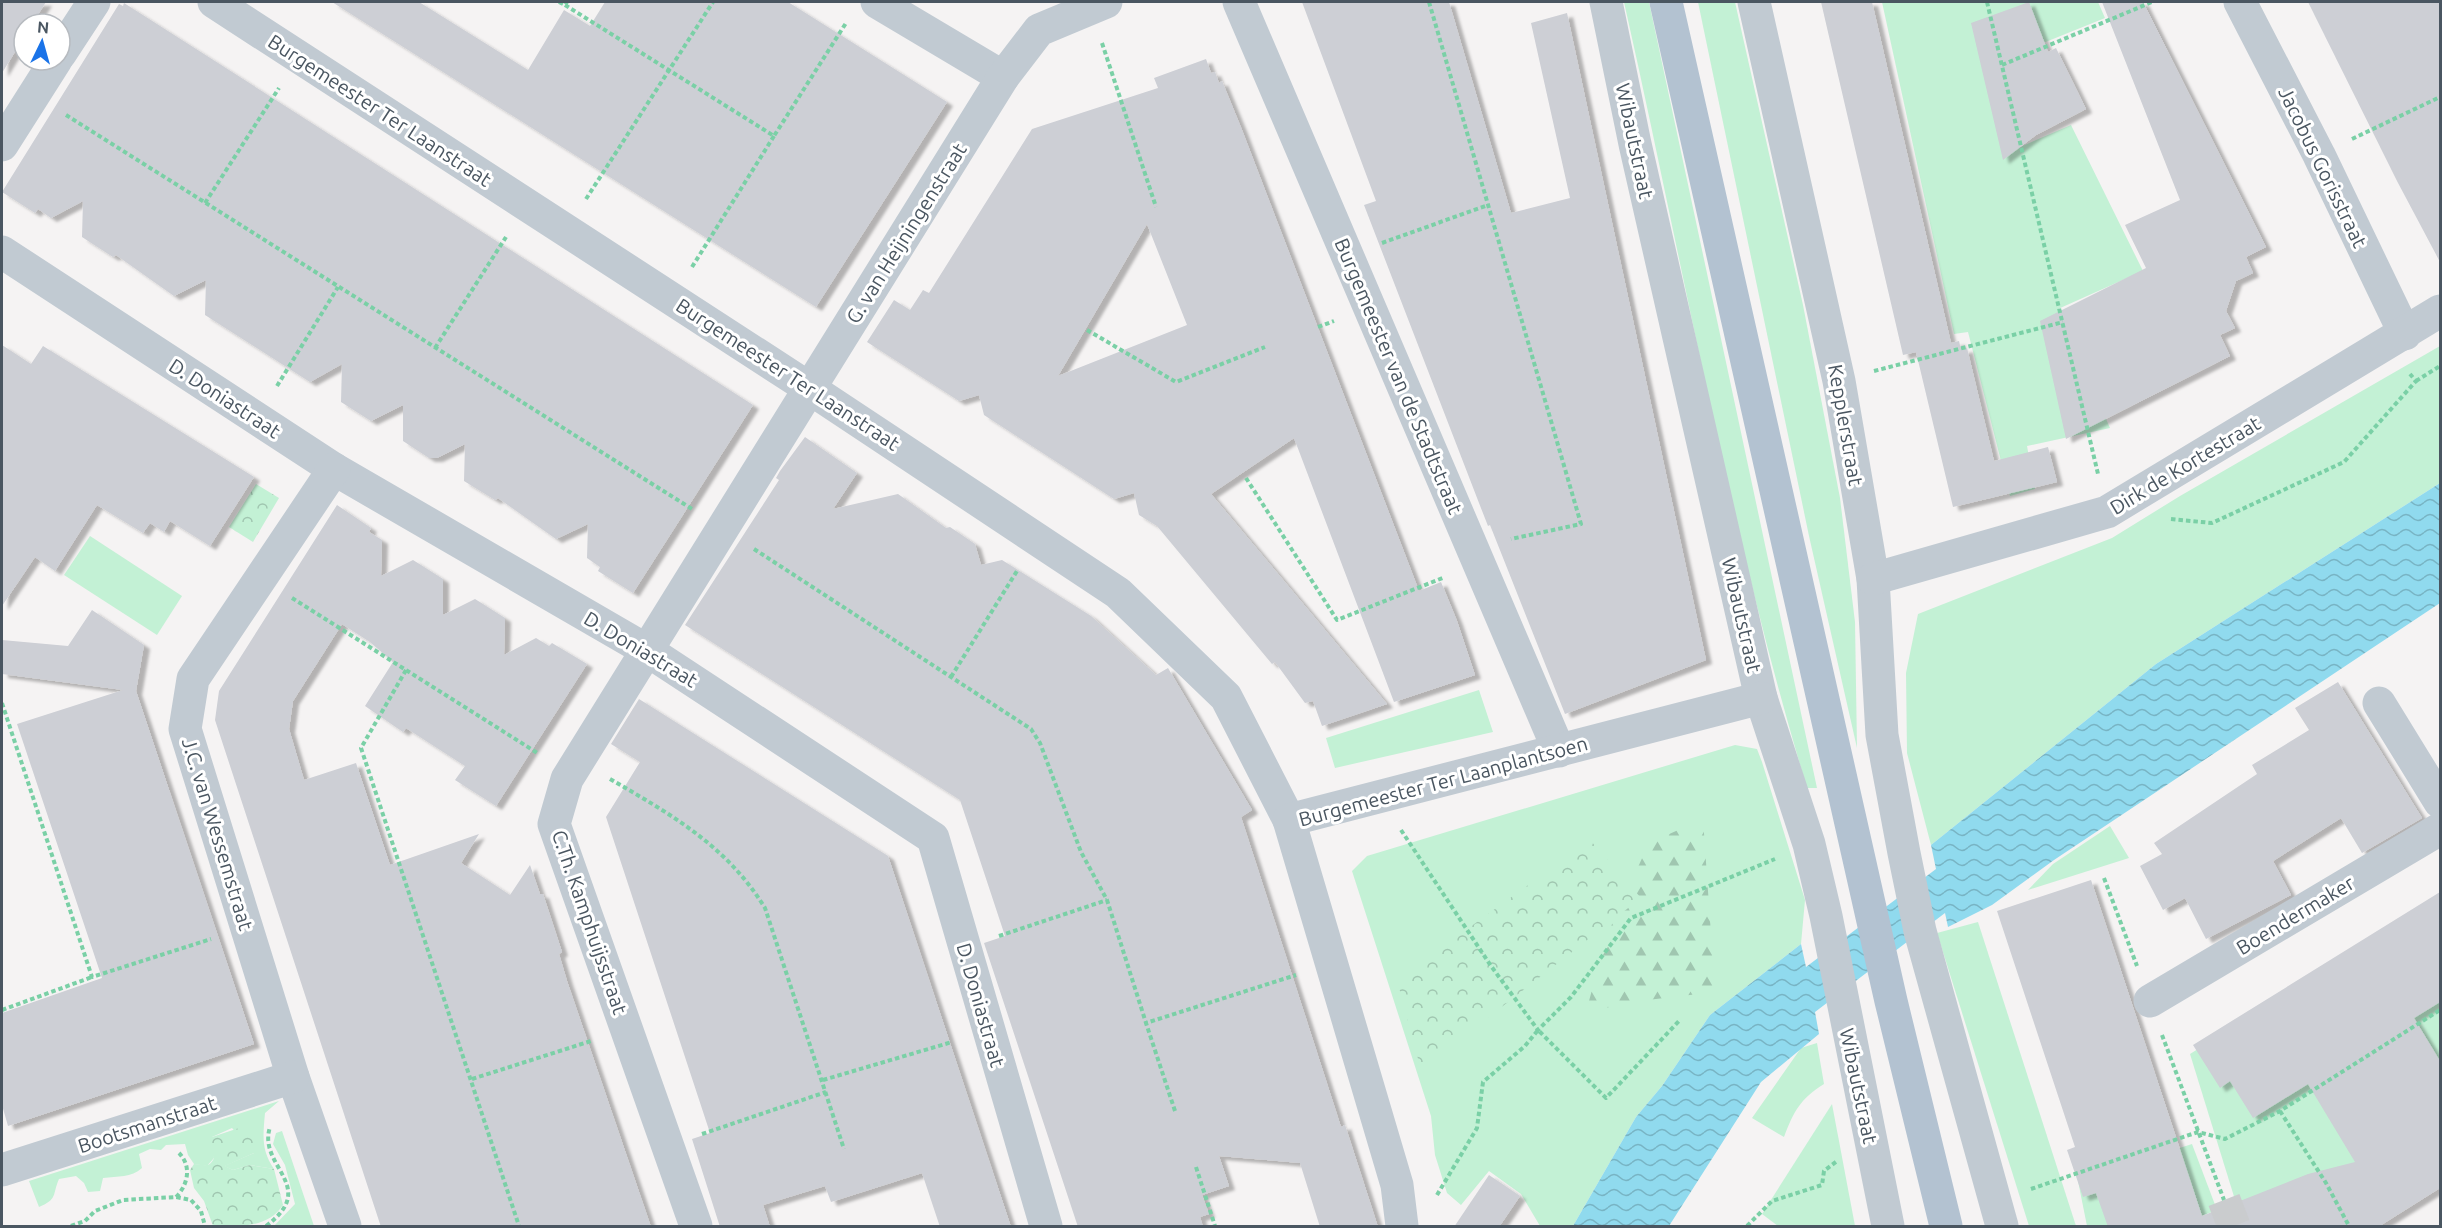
<svg xmlns="http://www.w3.org/2000/svg" width="2442" height="1228" font-family="Ubuntu,sans-serif">
  <style>
    .green { fill: #c3f1d5 }
    .forest { fill: url(#forest-firs) }
    .park { fill: url(#park-crowns) }
    .water { fill: url(#water-waves) }
    .building { fill: #cdcfd5; fill-rule: evenodd; filter: url(#shadow) }
    .lines { fill: none; stroke-linecap: round; stroke-linejoin: round }
    .minor-tunnel { stroke: #caccce; stroke-width: 33; stroke-dasharray: 33 16; stroke-linecap: butt }
    .path { stroke: #7ad0a6; stroke-width: 4; stroke-dasharray: 4.5 3; stroke-linecap: butt }
    .minor { stroke: #c1cad2; stroke-width: 33 }
    .major { stroke: #b3c2d1; stroke-width: 33 }
    .labels { text-anchor: middle; dominant-baseline: central; stroke-width: 6; stroke-linejoin: round; paint-order: stroke }
    .street-label { font-size: 20px; fill: #4a5661; stroke: #fff }
  </style>
  <defs>
    <pattern id="forest-firs" width="22" height="20" patternUnits="userSpaceOnUse" patternTransform="scale(1.5)"><rect width="22" height="20" fill="#c3f1d5"/><path d="M5 1l3.5 6h-7zM16 11l3.5 6h-7z" fill="#a0c6b0"/></pattern>
    <pattern id="park-crowns" width="20" height="18" patternUnits="userSpaceOnUse" patternTransform="scale(1.5)"><rect width="20" height="18" fill="#c3f1d5"/><path d="M2 6a3 3 0 1 1 6 0M12 15a3 3 0 1 1 6 0" fill="none" stroke="#a0c6b0"/></pattern>
    <pattern id="water-waves" width="16" height="10" patternUnits="userSpaceOnUse" patternTransform="scale(1.5)"><rect width="16" height="10" fill="#90daee"/><path d="M0 5q4-4 8 0t8 0" fill="none" stroke="#78b4c4"/></pattern>
    <filter id="shadow"><feDropShadow dx="6" dy="4" stdDeviation="1.5" flood-color="#0004"/></filter>
  </defs>
  <rect width="100%" height="100%" fill="#f5f3f3"/>
  <g class="green">
    <path d="M 1624,2 L 1649,2 L 1817,788 L 1807,788 C 1729,530 1683,264 1624,2 Z"/>
    <path d="M 1698,2 L 1735,2 L 1803,305 L 1840,498 L 1855,622 L 1857,748 L 1809,536 Z"/>
    <path d="M 1882,2 L 2098,2 L 2105,18 L 1999,61 L 2020,147 L 2071,125 L 2143,271 L 2058,309 L 2110,428 L 2027,446 L 2035,489 L 2010,496 L 1968,332 L 1954,334 Z"/>
    <path d="M 2440,346 L 2440,483 L 2156,664 L 1931,845 L 1907,753 L 1906,673 L 1918,614 L 2112,538 L 2180,496 Z"/>
    <path d="M 90,536 L 182,596 L 157,635 L 64,575 Z"/>
    <path d="M 1479,690 L 1493,732 L 1335,768 L 1326,738 Z"/>
    <path d="M 1735,745 L 1757,749 L 1762,762 L 1805,900 L 1801,944 L 1710,1015 L 1662,1086 L 1636,1117 L 1573,1226 L 1540,1226 L 1521,1194 L 1489,1171 L 1461,1205 L 1447,1193 L 1435,1155 L 1431,1116 L 1352,871 L 1367,856 Z"/>
    <path d="M 2110,826 L 2129,858 L 2028,890 L 2053,864 Z"/>
    <path d="M 2440,898 L 2440,1117 L 2342,1178 L 2236,1203 L 2190,1054 Z"/>
    <path d="M 1978,922 L 2076,1226 L 2029,1226 L 1937,933 Z"/>
    <path d="M 1817,1043 L 1824,1084 C 1800,1099 1794,1111 1784,1137 L 1752,1118 L 1801,1048 Z"/>
    <path d="M 279,1101 L 265,1113 C 263,1136 261,1150 274,1169 L 250,1165 L 233,1170 L 224,1166 L 254,1153 L 232,1128 L 212,1137 L 214,1158 L 207,1166 L 194,1164 L 188,1155 L 185,1144 L 166,1145 L 161,1150 L 150,1149 L 139,1154 L 142,1168 C 131,1178 118,1176 103,1178 L 100,1191 L 88,1192 L 84,1183 L 76,1176 L 59,1179 C 52,1195 58,1199 39,1207 L 29,1181 Z"/>
    <path d="M 1832,1104 L 1855,1226 L 1778,1226 L 1762,1214 Z"/>
    <path d="M 282,1131 L 314,1226 L 274,1226 L 295,1204 L 285,1165 L 273,1144 L 276,1133 Z"/>
    <path d="M 2192,1144 L 2217,1210 L 2176,1226 L 2087,1226 L 2078,1181 Z"/>
  </g>
  <path class="forest" d="M 1703,819 L 1715,992 L 1639,1001 L 1586,1012 L 1607,935 L 1649,843 Z"/>
  <g class="park">
    <path d="M 256,484 L 279,498 L 253,542 L 229,527 Z"/>
    <path d="M 1590,840 L 1641,898 L 1421,1070 L 1397,980 Z"/>
    <path d="M 248,1125 L 253,1129 L 259,1147 L 254,1153 L 225,1166 L 233,1170 L 250,1165 L 274,1169 L 283,1205 C 268,1228 239,1227 213,1226 L 204,1201 L 194,1188 L 190,1170 L 194,1164 C 204,1164 209,1169 214,1158 L 208,1145 L 212,1137 Z"/>
  </g>
  <path class="water" d="M 2440,483 L 2440,603 L 2054,860 L 1992,905 L 1948,927 L 1945,913 L 1815,1012 L 1819,1034 L 1761,1082 L 1669,1226 L 1573,1226 L 1636,1117 L 1662,1086 L 1710,1015 L 1801,944 L 1806,967 L 1936,869 L 1931,845 L 2156,664 Z"/>
  <g class="building">
    <path d="M 2,2 L 46,2 L 32,24 L 24,24 L 24,37 L 2,73 Z"/>
    <path d="M 332,2 L 419,2 L 528,70 L 564,10 L 590,26 L 605,2 L 788,2 L 947,102 L 816,307 Z"/>
    <path d="M 1302,2 L 1449,2 L 1511,213 L 1570,198 L 1531,23 L 1567,13 L 1706,660 L 1565,714 L 1490,525 L 1488,526 L 1479,503 L 1364,205 L 1376,201 Z"/>
    <path d="M 1821,2 L 1872,2 L 1951,343 L 1959,341 L 1961,350 L 1967,348 L 1994,461 L 2048,447 L 2057,482 L 1953,507 L 1916,352 L 1903,355 Z"/>
    <path d="M 2029,2 L 2048,52 L 2056,48 L 2086,109 L 2036,135 L 2003,160 L 1971,23 Z"/>
    <path d="M 2102,2 L 2143,2 L 2266,247 L 2246,257 L 2253,273 L 2236,281 L 2226,311 L 2235,328 L 2220,335 L 2230,356 L 2066,439 L 2040,321 L 2146,268 L 2125,225 L 2180,200 Z"/>
    <path d="M 2308,2 L 2440,2 L 2440,262 L 2397,181 Z"/>
    <path d="M 124,3 L 753,405 L 633,593 L 598,571 L 600,567 L 587,558 L 588,524 L 556,539 L 498,498 L 495,500 L 464,481 L 465,444 L 437,458 L 429,458 L 403,441 L 403,405 L 371,421 L 341,402 L 342,364 L 310,382 L 205,315 L 206,280 L 174,296 L 116,255 L 113,257 L 82,237 L 83,201 L 51,218 L 38,209 L 35,213 L 2,192 L 119,4 L 123,6 Z"/>
    <path d="M 1206,59 L 1211,73 L 1215,72 L 1219,83 L 1222,81 L 1242,130 L 1419,591 L 1441,582 L 1457,621 L 1475,675 L 1394,702 L 1294,438 L 1211,494 L 1387,704 L 1322,726 L 1313,701 L 1305,703 L 1275,662 L 1272,664 L 1157,526 L 1139,515 L 1134,493 L 1114,499 L 984,415 L 979,395 L 959,401 L 867,342 L 894,300 L 910,310 L 923,290 L 929,293 L 1032,129 L 1158,88 L 1154,78 ZM 1147,224 L 1187,325 L 1058,376 Z"/>
    <path d="M 2,345 L 31,364 L 43,346 L 254,477 L 210,546 L 170,521 L 164,532 L 150,523 L 143,533 L 97,505 L 55,571 L 35,557 L 2,606 Z"/>
    <path d="M 805,437 L 857,473 L 833,509 L 898,494 L 946,528 L 950,527 L 975,544 L 981,565 L 1002,560 L 1091,616 L 1156,675 L 1168,668 L 1252,810 L 1241,817 L 1341,1127 L 1345,1125 L 1378,1227 L 1320,1227 L 1300,1163 L 1219,1156 L 1229,1186 L 1202,1195 L 1209,1214 L 1200,1217 L 1203,1227 L 1078,1227 L 984,943 L 1005,936 L 960,800 L 685,625 L 779,480 L 776,478 L 780,471 Z"/>
    <path d="M 337,505 L 371,528 L 369,532 L 382,540 L 381,576 L 413,560 L 443,579 L 443,615 L 475,599 L 505,618 L 504,655 L 536,638 L 549,646 L 552,643 L 587,664 L 496,806 L 455,780 L 465,766 L 406,728 L 403,732 L 365,706 L 393,662 L 370,642 L 342,624 L 293,701 L 289,729 L 304,780 L 356,763 L 390,865 L 479,834 L 461,863 L 510,895 L 530,865 L 540,894 L 543,894 L 562,952 L 559,954 L 567,981 L 651,1227 L 381,1227 L 215,720 L 219,691 Z"/>
    <path d="M 92,610 L 144,645 L 136,691 L 254,1044 L 8,1126 L 2,1105 L 2,1013 L 102,978 L 17,724 L 123,690 L 2,674 L 2,640 L 68,646 Z"/>
    <path d="M 2338,682 L 2422,818 L 2362,853 L 2341,818 L 2273,861 L 2291,895 L 2206,939 L 2185,898 L 2163,910 L 2140,866 L 2162,854 L 2154,843 L 2257,774 L 2252,765 L 2309,730 L 2295,708 Z"/>
    <path d="M 639,699 L 888,856 L 1011,1227 L 940,1227 L 922,1173 L 831,1202 L 825,1186 L 763,1205 L 770,1227 L 720,1227 L 692,1139 L 710,1133 L 606,817 L 640,762 L 611,744 Z"/>
    <path d="M 2091,880 L 2202,1216 L 2308,1174 L 2355,1162 L 2308,1084 L 2253,1118 L 2230,1081 L 2220,1088 L 2193,1045 L 2440,892 L 2440,1002 L 2414,1018 L 2440,1061 L 2440,1188 L 2378,1227 L 2108,1227 L 2096,1193 L 2083,1197 L 2067,1150 L 2075,1147 L 1997,911 Z"/>
    <path d="M 1489,1175 L 1520,1196 L 1499,1227 L 1454,1227 Z"/>
  </g>
  <g class="lines">
    <path class="minor-tunnel" d="M 2224,1200 L 2234,1226"/>
    <g class="path">
      <path d="M 559,2 L 565,5 L 567,2"/>
      <path d="M 1429,2 L 1581,524 L 1511,539"/>
      <path d="M 1987,2 L 2098,474"/>
      <path d="M 565,5 L 774,136 L 846,23"/>
      <path d="M 1102,43 L 1156,207"/>
      <path d="M 2002,65 L 2152,2"/>
      <path d="M 66,115 L 692,509"/>
      <path d="M 2352,139 L 2440,97"/>
      <path d="M 586,199 L 713,2"/>
      <path d="M 205,203 L 279,88"/>
      <path d="M 1382,243 L 1488,205"/>
      <path d="M 692,267 L 774,136"/>
      <path d="M 1318,327 L 1334,321"/>
      <path d="M 1087,330 L 1176,382 L 1265,347"/>
      <path d="M 435,348 L 506,237"/>
      <path d="M 1874,371 L 2063,322"/>
      <path d="M 2416,381 L 2440,366"/>
      <path d="M 277,386 L 338,287"/>
      <path d="M 1246,478 L 1337,620 L 1445,577"/>
      <path d="M 2171,519 L 2212,523 L 2344,462 L 2416,381 L 2410,374"/>
      <path d="M 754,549 L 1031,729 L 1040,743 L 1081,852 L 1107,900 L 1146,1023"/>
      <path d="M 292,598 L 539,754"/>
      <path d="M 406,670 L 361,748 L 519,1226"/>
      <path d="M 951,677 L 1017,571"/>
      <path d="M 2,703 L 92,977 L 211,939"/>
      <path d="M 610,779 C 672,815 727,846 765,908 L 844,1149"/>
      <path d="M 1401,830 L 1491,966 L 1538,1030 L 1571,997 L 1631,918 L 1775,859"/>
      <path d="M 2104,878 L 2137,966"/>
      <path d="M 999,936 L 1107,900"/>
      <path d="M 2,1010 L 92,977"/>
      <path d="M 2162,1035 L 2224,1200"/>
      <path d="M 472,1079 L 591,1041"/>
      <path d="M 823,1080 L 952,1042"/>
      <path d="M 1175,1111 L 1146,1023 L 1296,975"/>
      <path d="M 2280,1111 L 2326,1183 L 2349,1226"/>
      <path d="M 702,1134 L 826,1092"/>
      <path d="M 1196,1167 L 1215,1226"/>
      <path d="M 2031,1189 L 2198,1132 L 2225,1139 L 2280,1111 L 2440,1010"/>
      <path d="M 1437,1195 L 1477,1128 L 1483,1082 L 1525,1046 L 1538,1030 L 1606,1098 L 1680,1020"/>
      <path d="M 176,1197 C 188,1185 192,1166 179,1153"/>
      <path d="M 71,1226 L 85,1221 L 95,1211 L 123,1200 L 176,1197 L 191,1200 L 201,1211 L 205,1226"/>
      <path d="M 266,1226 C 320,1186 257,1167 270,1127"/>
      <path d="M 1747,1226 L 1772,1201 L 1822,1185 L 1824,1171 L 1837,1161"/>
    </g>
    <g class="minor">
      <path d="M 214,2 L 809,388 L 1118,593 L 1226,697 L 1289,820"/>
      <path d="M 877,2 L 1003,77"/>
      <path d="M 1239,2 L 1559,751"/>
      <path d="M 1606,2 L 1635,144 L 1761,698 L 1809,844 L 1826,916 L 1888,1226"/>
      <path d="M 1754,2 L 1839,381 L 1873,579 L 1882,735 L 1904,853 L 1920,931 L 2002,1226"/>
      <path d="M 2240,2 L 2319,155 L 2405,334"/>
      <path d="M 60,54 L 94,2"/>
      <path d="M 2,145 L 56,60"/>
      <path d="M 2,252 L 334,469 L 648,651 L 933,838 L 1046,1226"/>
      <path d="M 334,469 L 193,679 L 185,729 L 293,1077 L 345,1226"/>
      <path d="M 1873,579 L 2107,512 L 2440,311"/>
      <path d="M 2379,703 L 2440,802"/>
      <path d="M 2150,1001 L 2440,829"/>
      <path d="M 2,1170 L 293,1077"/>
      <path d="M 696,1226 L 554,824 L 567,779 L 1003,77 L 1039,30 L 1106,2"/>
      <path d="M 1402,1226 L 1397,1185 L 1289,820 L 1761,698"/>
    </g>
    <path class="major" d="M 1666,2 L 1891,1001 L 1946,1226"/>
  </g>
  <g class="labels">
    <g class="street-label">
      <text transform="translate(380 110) rotate(33)">Burgemeester Ter Laanstraat</text>
      <text transform="translate(1635 141) rotate(78)">Wibautstraat</text>
      <text transform="translate(2323 167) rotate(64)">Jacobus Gorisstraat</text>
      <text transform="translate(906 233) rotate(-58)">G. van Heijningenstraat</text>
      <text transform="translate(788 374) rotate(33)">Burgemeester Ter Laanstraat</text>
      <text transform="translate(1399 376) rotate(67)">Burgemeester van de Stadtstraat</text>
      <text transform="translate(225 398) rotate(33)">D. Doniastraat</text>
      <text transform="translate(1846 425) rotate(80)">Kepplerstraat</text>
      <text transform="translate(2185 465) rotate(-31)">Dirk de Kortestraat</text>
      <text transform="translate(1742 615) rotate(77)">Wibautstraat</text>
      <text transform="translate(641 649) rotate(31)">D. Doniastraat</text>
      <text transform="translate(1443 781) rotate(-15)">Burgemeester Ter Laanplantsoen</text>
      <text transform="translate(218 834) rotate(73)">J.C. van Wessemstraat</text>
      <text transform="translate(2295 915) rotate(-31)">Boendermaker</text>
      <text transform="translate(590 922) rotate(71)">C.Th. Kamphuijsstraat</text>
      <text transform="translate(981 1005) rotate(74)">D. Doniastraat</text>
      <text transform="translate(1859 1086) rotate(78)">Wibautstraat</text>
      <text transform="translate(147 1124) rotate(-18)">Bootsmanstraat</text>
    </g>
  </g>
  <rect width="2442" height="1228" fill="none" stroke="#4a5661" stroke-width="6"/>
  <g transform="translate(42 42) rotate(5)"><circle r="28" fill="#ffffff" stroke="#b7bbc0" stroke-width="1.5"/>
  <path d="M0-4.5L10 22L0 15L-10 22Z" fill="#1a73e8"/>
  <text y="-9" font-size="16" font-weight="bold" text-anchor="middle" fill="#4a5661">N</text>
  </g>
</svg>
